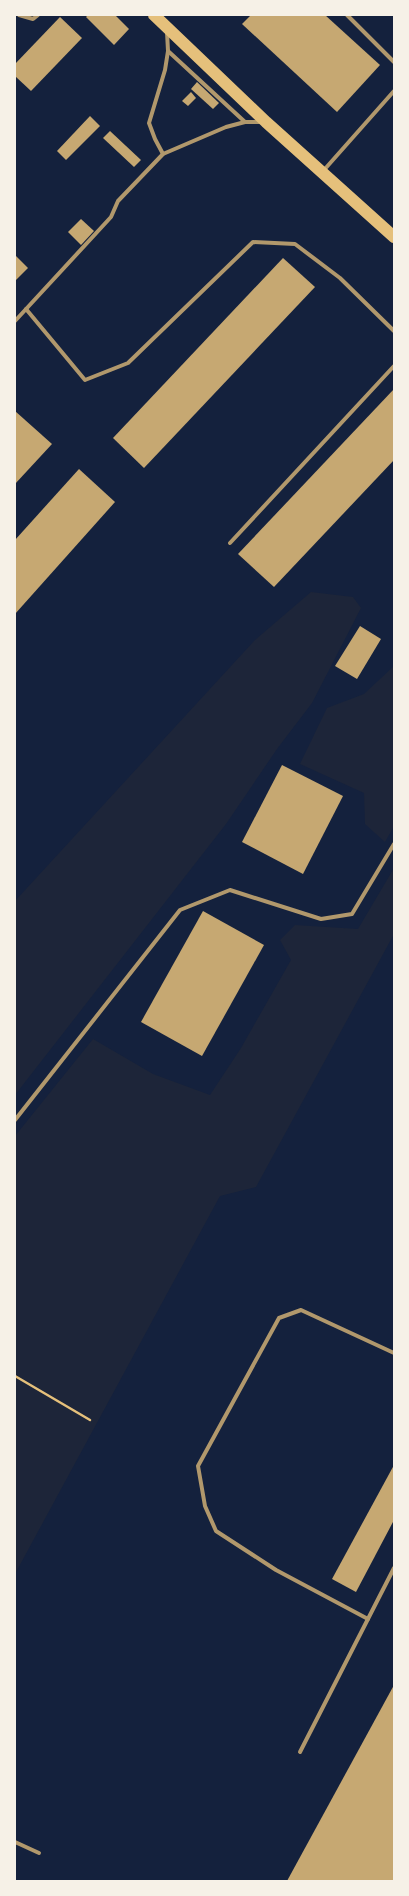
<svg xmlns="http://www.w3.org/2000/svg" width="409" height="1896" font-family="'Nunito Sans',sans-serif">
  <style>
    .green { fill: #1d2539 }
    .building { fill: #c6a872 }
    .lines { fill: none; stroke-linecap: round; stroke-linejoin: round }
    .path { stroke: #e5c07b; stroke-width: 2.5 }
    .service { stroke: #b1986c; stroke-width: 4 }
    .trunk { stroke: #e5c07b; stroke-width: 12 }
  </style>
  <rect width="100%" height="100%" fill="#14213d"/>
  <g class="green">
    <path d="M 311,592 L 353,597 L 361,608 L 312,703 L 277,749 L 226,824 L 15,1095 L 15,901 L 255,640 Z"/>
    <path d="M 394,666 L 394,826 L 385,842 L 365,824 L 364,793 L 300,764 L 327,708 L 364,694 Z"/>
    <path d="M 394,868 L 394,934 L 256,1187 L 220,1196 L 15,1574 L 15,1136 L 93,1039 L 153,1074 L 210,1095 L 241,1048 L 291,960 L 280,940 L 295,925 L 358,929 Z"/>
  </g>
  <g class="building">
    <path d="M 88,15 L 115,15 L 129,29 L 114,45 L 86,17 Z"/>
    <path d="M 251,15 L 325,15 L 380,65 L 337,112 L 242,24 Z"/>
    <path d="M 60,17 L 82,38 L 31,91 L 15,76 L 15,64 Z"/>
    <path d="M 197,82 L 219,103 L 213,109 L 191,89 Z"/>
    <path d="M 191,92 L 196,98 L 188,106 L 182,101 Z"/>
    <path d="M 90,116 L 100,126 L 66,160 L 57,151 Z"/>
    <path d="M 110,131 L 141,160 L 134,167 L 103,138 Z"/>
    <path d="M 81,219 L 94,231 L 81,245 L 68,232 Z"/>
    <path d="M 15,255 L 28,268 L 15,281 Z"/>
    <path d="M 283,258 L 315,287 L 144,468 L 113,438 Z"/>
    <path d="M 394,389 L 394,460 L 274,587 L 238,554 Z"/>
    <path d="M 15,411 L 52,444 L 15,484 Z"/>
    <path d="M 79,469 L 115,502 L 15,614 L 15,540 Z"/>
    <path d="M 360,626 L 381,639 L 357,679 L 335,666 Z"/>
    <path d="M 282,765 L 343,796 L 303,874 L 242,842 Z"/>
    <path d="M 203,911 L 264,945 L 202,1056 L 141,1022 Z"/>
    <path d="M 394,1465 L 394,1520 L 356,1592 L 332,1579 Z"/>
    <path d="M 394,1685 L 394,1881 L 287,1881 Z"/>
  </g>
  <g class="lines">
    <path class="path" d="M 15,1376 L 90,1420"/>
    <g class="service">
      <path d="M 19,15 L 33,19 L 38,15"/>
      <path d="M 347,15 L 394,62"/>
      <path d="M 168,51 L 245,122"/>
      <path d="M 163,154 L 155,139 L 149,123 L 165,70 L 168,51 L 167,32"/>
      <path d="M 324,170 L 394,91"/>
      <path d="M 26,309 L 85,380 L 128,363 L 253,242 L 295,244 L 340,278 L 394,331"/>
      <path d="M 15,321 L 111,217 L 118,201 L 163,154 L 226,127 L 245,122 L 262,122"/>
      <path d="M 230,543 L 394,366"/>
      <path d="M 15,1120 L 180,910 L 230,890 L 321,919 L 352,914 L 394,844"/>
      <path d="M 368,1619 L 276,1570 L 216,1531 L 205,1506 L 198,1466 L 279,1318 L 301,1310 L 394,1353"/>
      <path d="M 300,1752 L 394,1568"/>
      <path d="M 15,1842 L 39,1853"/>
    </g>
    <path class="trunk" d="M 154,15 L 266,122 L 394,237"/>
  </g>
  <rect width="409" height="1896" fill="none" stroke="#f6f1e7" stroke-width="32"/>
</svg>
